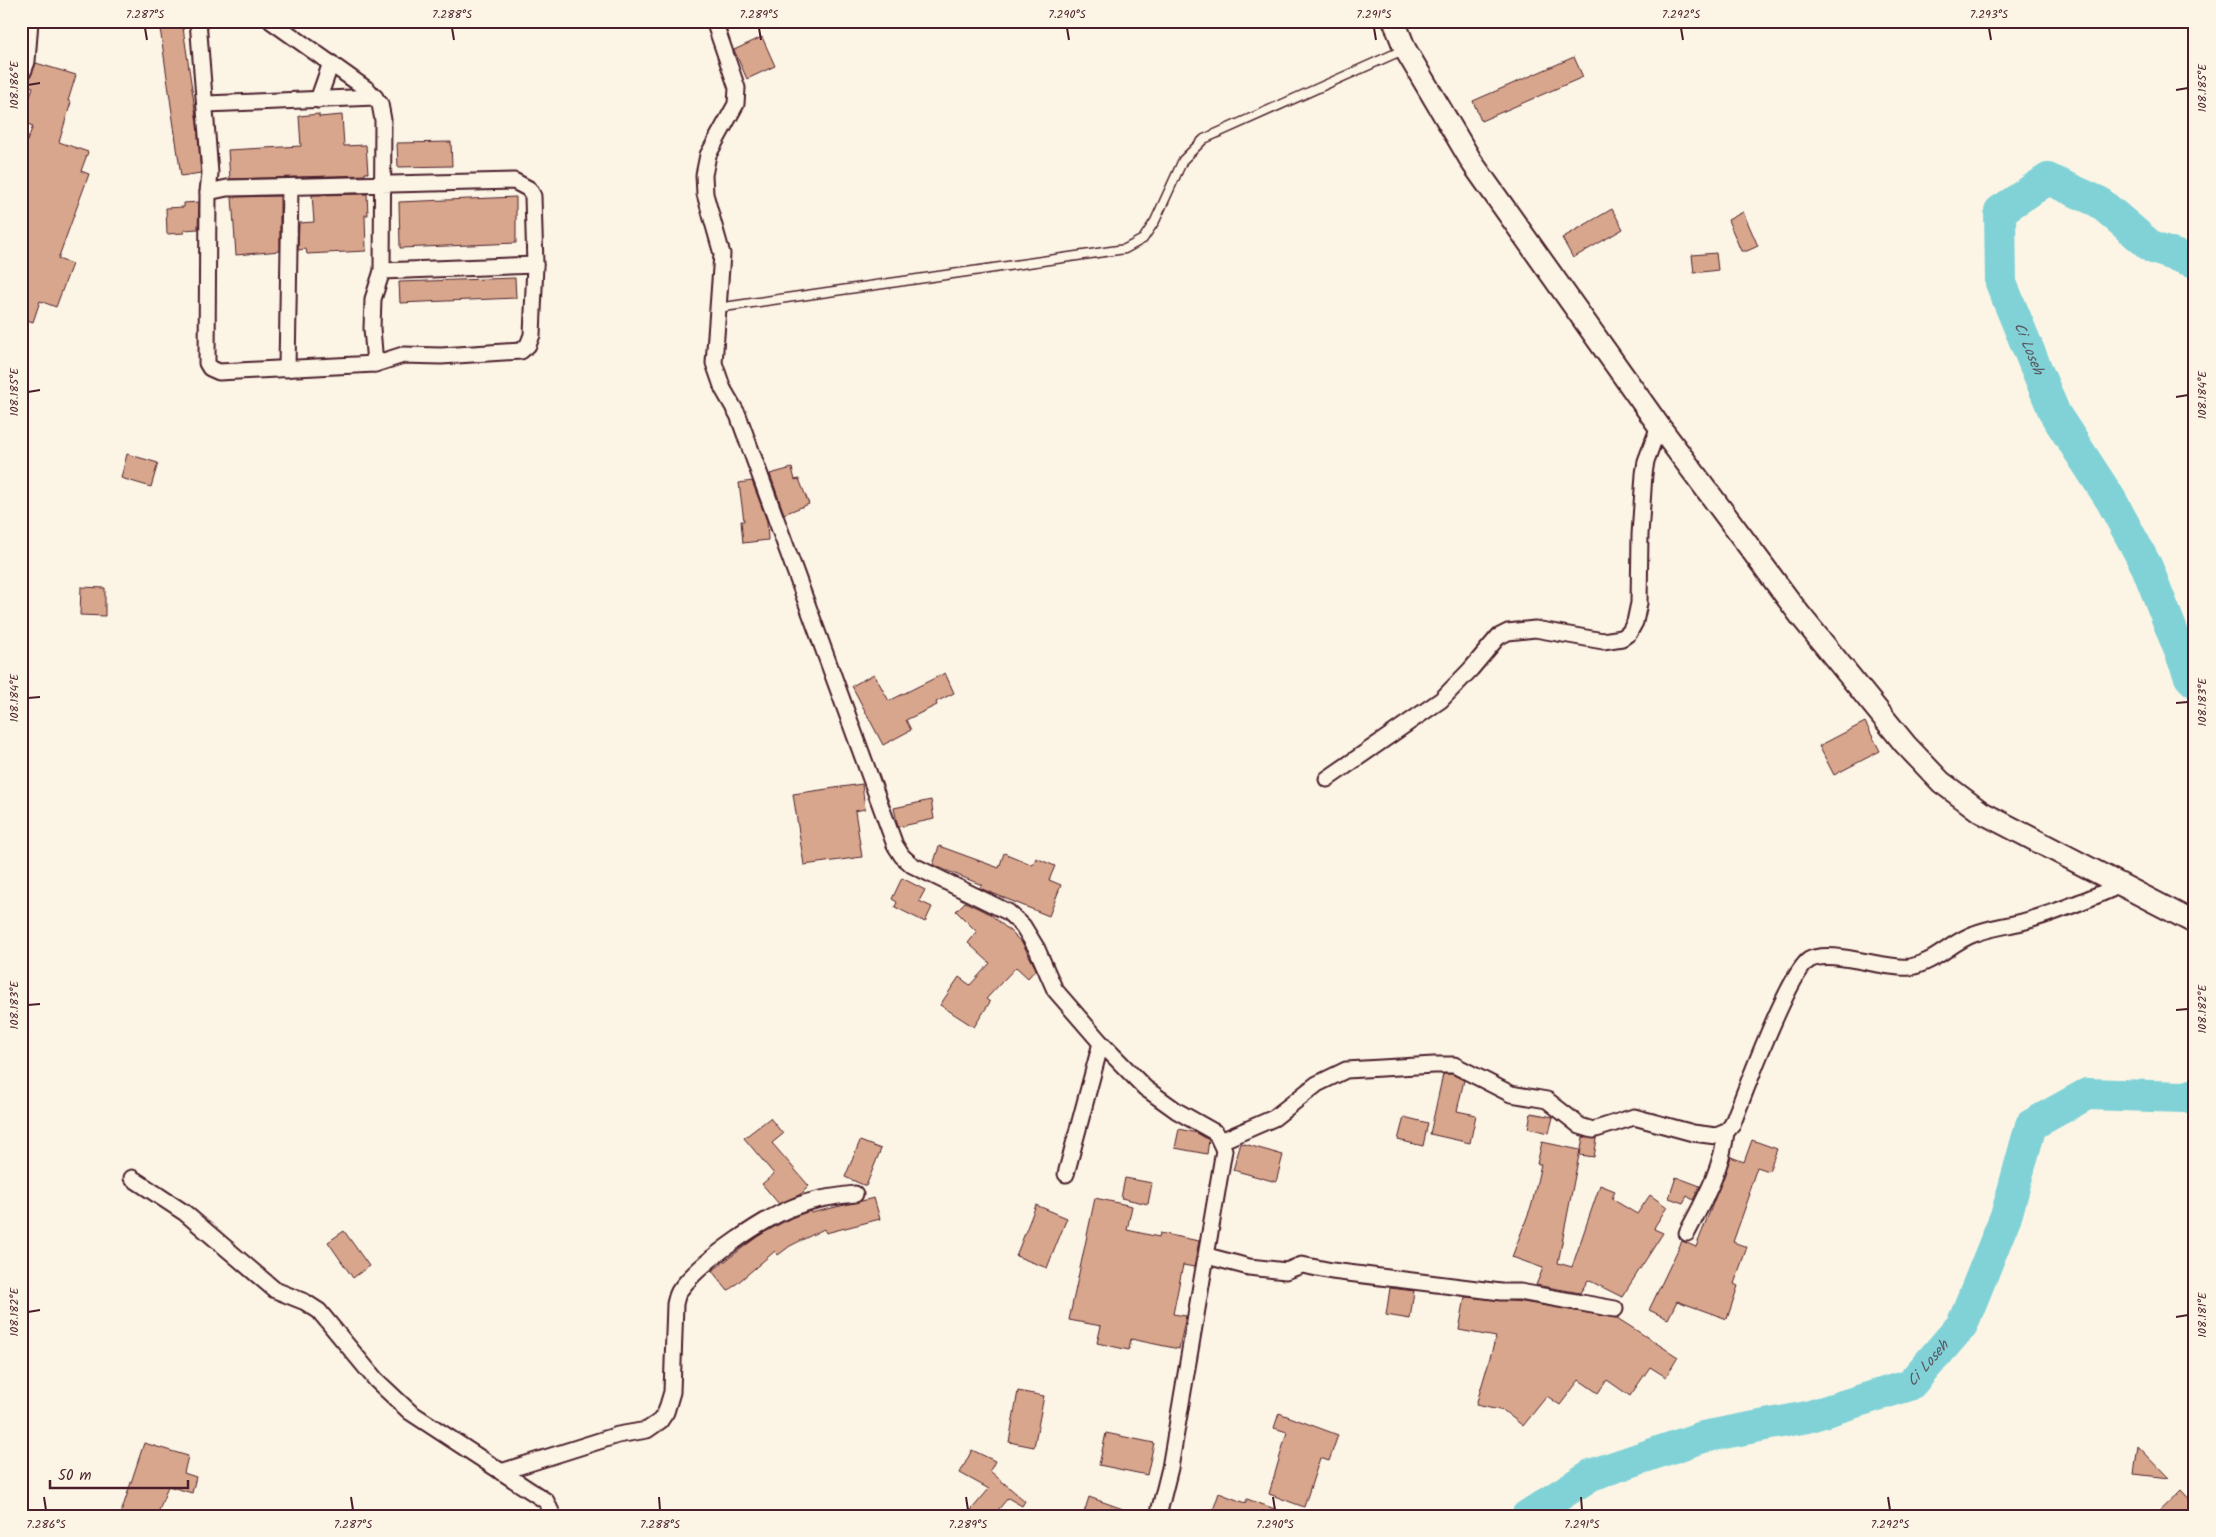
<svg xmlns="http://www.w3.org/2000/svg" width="2216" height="1537" font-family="Kalam,sans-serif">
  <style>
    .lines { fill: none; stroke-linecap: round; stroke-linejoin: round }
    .river { stroke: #81d2d7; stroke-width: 32 }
    .building { fill: #d8a68c; stroke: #4a1f2b }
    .lane-casing { stroke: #4a1f2b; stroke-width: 11 }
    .street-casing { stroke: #4a1f2b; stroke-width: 19 }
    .secondary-casing { stroke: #4a1f2b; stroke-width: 25 }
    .lane { stroke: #fcf5e5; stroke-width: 8 }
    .street { stroke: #fcf5e5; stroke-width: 15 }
    .secondary { stroke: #fcf5e5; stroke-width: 21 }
    .ticks { fill: none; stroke: #4a1f2b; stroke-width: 2 }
    .labels { text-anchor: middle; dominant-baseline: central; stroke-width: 4; stroke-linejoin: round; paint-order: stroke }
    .water-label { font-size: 15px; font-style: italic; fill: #5a555f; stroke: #fcf5e5 }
    .neatline { fill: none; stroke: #4a1f2b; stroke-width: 2 }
    .ticks-label { font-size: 12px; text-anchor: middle; fill: #4a1f2b }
  </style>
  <rect width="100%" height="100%" fill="#fcf5e5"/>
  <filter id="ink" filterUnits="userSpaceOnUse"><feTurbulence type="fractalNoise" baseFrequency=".02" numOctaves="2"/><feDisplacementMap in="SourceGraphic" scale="10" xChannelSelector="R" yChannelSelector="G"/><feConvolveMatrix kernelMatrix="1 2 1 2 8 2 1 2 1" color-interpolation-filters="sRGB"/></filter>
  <g filter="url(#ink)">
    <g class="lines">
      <g class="river">
        <path id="s1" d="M 2195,262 L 2153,248 L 2099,202 L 2048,179 L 2000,211 L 2001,283 L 2055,414 L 2111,500 L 2147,567 L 2190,677 L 2195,682"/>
        <path id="s2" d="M 1527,1516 L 1591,1475 L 1703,1437 L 1807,1417 L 1910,1385 L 1962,1325 L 2007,1213 L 2031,1125 L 2087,1094 L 2185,1097 L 2195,1094"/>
      </g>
    </g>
    <g class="building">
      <path d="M 159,21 L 182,21 L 197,123 L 201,173 L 181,176 Z"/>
      <path d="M 762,37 L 775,66 L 747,79 L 734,50 Z"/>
      <path d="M 1574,57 L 1583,77 L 1481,121 L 1473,101 Z"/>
      <path d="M 36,63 L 76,75 L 68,101 L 71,102 L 59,142 L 88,152 L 81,171 L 89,174 L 58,259 L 72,264 L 56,307 L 40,301 L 33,322 L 21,318 L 21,156 L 33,126 L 22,122 L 33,87 L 27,85 Z"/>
      <path d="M 319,114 L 319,117 L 342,115 L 344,146 L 366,145 L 368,173 L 365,173 L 365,175 L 230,179 L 228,150 L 301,146 L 299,116 Z"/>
      <path d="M 451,142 L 452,166 L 398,167 L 397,143 Z"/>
      <path d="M 367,194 L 368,215 L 365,215 L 366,251 L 307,254 L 306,249 L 298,250 L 299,223 L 314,222 L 312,195 Z"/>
      <path d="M 280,196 L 280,251 L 236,255 L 232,197 Z"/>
      <path d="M 516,197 L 516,243 L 400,248 L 399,202 Z"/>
      <path d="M 199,202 L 198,229 L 184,230 L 184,233 L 167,234 L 166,208 L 184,207 L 184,203 Z"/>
      <path d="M 1612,209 L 1623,229 L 1573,258 L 1562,238 Z"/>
      <path d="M 1743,212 L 1758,246 L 1747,251 L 1741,251 L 1728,220 Z"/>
      <path d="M 1716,253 L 1718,270 L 1694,273 L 1692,255 Z"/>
      <path d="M 515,278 L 516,298 L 400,303 L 399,282 Z"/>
      <path d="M 127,454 L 158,463 L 151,487 L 121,478 Z"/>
      <path d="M 792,468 L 795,480 L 799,479 L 809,504 L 784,514 L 770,474 Z"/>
      <path d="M 752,481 L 767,521 L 768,540 L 743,543 L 741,521 L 744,521 L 739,483 Z"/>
      <path d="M 81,587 L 105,588 L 105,616 L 80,615 Z"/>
      <path d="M 945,673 L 954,693 L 936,702 L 937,705 L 906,720 L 911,730 L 883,745 L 852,686 L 874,674 L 889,701 Z"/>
      <path d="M 1865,722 L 1880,751 L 1834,775 L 1819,746 Z"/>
      <path d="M 862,784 L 865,809 L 855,811 L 862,857 L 804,865 L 793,794 Z"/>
      <path d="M 931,800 L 934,819 L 898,827 L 894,808 Z"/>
      <path d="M 939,846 L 999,868 L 1004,853 L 1033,865 L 1036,858 L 1055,866 L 1049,880 L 1061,885 L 1049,916 L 982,889 L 979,888 L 982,885 L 933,865 Z"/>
      <path d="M 902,878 L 925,890 L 919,901 L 932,907 L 925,922 L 895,907 L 897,902 L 892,899 Z"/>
      <path d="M 965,902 L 990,914 L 1010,931 L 1023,944 L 1036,969 L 1028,978 L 1016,967 L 986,999 L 990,1002 L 974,1027 L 940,1005 L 959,977 L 970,985 L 990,963 L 968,943 L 977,932 L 956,911 Z"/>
      <path d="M 1443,1074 L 1452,1074 L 1464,1080 L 1457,1111 L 1476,1115 L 1470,1143 L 1430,1134 Z"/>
      <path d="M 1531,1113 L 1553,1117 L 1549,1133 L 1528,1128 Z"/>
      <path d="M 1404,1117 L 1428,1123 L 1423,1146 L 1398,1140 Z"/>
      <path d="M 770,1118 L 783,1134 L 772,1143 L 809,1186 L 801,1194 L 779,1204 L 762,1184 L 774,1174 L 744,1138 Z"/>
      <path d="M 1179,1129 L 1197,1133 L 1209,1140 L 1207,1154 L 1175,1148 Z"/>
      <path d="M 1583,1137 L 1597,1139 L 1594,1157 L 1580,1155 Z"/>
      <path d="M 1752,1140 L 1777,1149 L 1769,1171 L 1757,1167 L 1748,1194 L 1750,1194 L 1733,1242 L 1747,1247 L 1734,1284 L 1738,1286 L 1727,1319 L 1677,1301 L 1668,1319 L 1649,1310 L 1682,1241 L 1696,1247 L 1731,1157 L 1744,1162 Z"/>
      <path d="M 860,1141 L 881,1149 L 866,1186 L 845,1177 Z"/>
      <path d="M 1542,1142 L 1580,1150 L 1558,1263 L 1572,1267 L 1600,1185 L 1615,1191 L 1612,1199 L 1637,1214 L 1650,1195 L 1667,1207 L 1655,1226 L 1654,1229 L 1663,1233 L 1622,1297 L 1588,1280 L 1580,1293 L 1536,1285 L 1543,1268 L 1512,1257 L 1532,1204 L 1541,1164 L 1537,1164 Z"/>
      <path d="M 1241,1143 L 1283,1155 L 1276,1182 L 1233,1170 Z"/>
      <path d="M 1676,1177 L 1700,1186 L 1693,1200 L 1687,1196 L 1683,1203 L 1669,1198 Z"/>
      <path d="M 1125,1178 L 1152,1183 L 1148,1204 L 1121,1198 Z"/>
      <path d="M 874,1198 L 880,1219 L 826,1233 L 824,1229 L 790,1246 L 778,1255 L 775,1251 L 728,1291 L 712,1271 L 758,1236 L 791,1218 L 810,1211 L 811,1213 Z"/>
      <path d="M 1095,1198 L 1132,1206 L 1127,1230 L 1159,1237 L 1160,1233 L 1199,1241 L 1194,1267 L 1183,1265 L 1173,1314 L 1186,1316 L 1179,1349 L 1131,1339 L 1129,1350 L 1097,1343 L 1101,1326 L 1069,1320 Z"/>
      <path d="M 1036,1205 L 1067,1218 L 1047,1268 L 1016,1256 Z"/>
      <path d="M 344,1231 L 369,1266 L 353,1278 L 328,1242 Z"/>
      <path d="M 1390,1288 L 1414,1291 L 1410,1319 L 1386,1315 Z"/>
      <path d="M 1465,1297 L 1523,1302 L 1617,1318 L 1678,1357 L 1666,1377 L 1650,1367 L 1630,1396 L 1607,1380 L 1598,1393 L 1579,1380 L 1560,1405 L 1547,1396 L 1523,1426 L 1504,1411 L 1476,1405 L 1496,1337 L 1459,1330 Z"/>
      <path d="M 1018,1391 L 1044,1396 L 1034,1447 L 1009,1442 Z"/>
      <path d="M 1279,1413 L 1338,1435 L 1329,1461 L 1320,1458 L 1304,1507 L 1269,1494 L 1287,1432 L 1274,1428 Z"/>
      <path d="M 1106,1433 L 1154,1443 L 1147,1475 L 1099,1465 Z"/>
      <path d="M 144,1443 L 188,1456 L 184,1473 L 196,1477 L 192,1493 L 168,1486 L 157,1516 L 120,1516 Z"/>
      <path d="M 2138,1446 L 2169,1478 L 2134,1474 Z"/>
      <path d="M 972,1450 L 995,1461 L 990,1471 L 1025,1501 L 1022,1506 L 1008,1498 L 993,1516 L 966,1516 L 989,1489 L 960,1473 Z"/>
      <path d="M 2181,1490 L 2195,1505 L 2195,1516 L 2154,1516 Z"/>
      <path d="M 1219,1493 L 1245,1503 L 1247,1499 L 1289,1514 L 1289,1516 L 1211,1516 Z"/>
      <path d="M 1089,1497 L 1137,1514 L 1137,1516 L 1083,1516 Z"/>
    </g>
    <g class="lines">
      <defs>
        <path id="lane" d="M 717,308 L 1125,249 L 1143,239 L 1155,221 L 1183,160 L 1204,139 L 1403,50"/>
        <g id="street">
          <path d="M 198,21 L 210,173 L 208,192 L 227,188 L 514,181 L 529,189 L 533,196 L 535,265 L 532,335 L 528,345 L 521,351 L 441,356 L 403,355 L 375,364 L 372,328 L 373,299 L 382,271 L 383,120 L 380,104 L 368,90 L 271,21"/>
          <path d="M 714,21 L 737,88 L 736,104 L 708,155 L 704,175 L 705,194 L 722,254 L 714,363 L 723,389 L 738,415 L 895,845 L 902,856 L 912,865 L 1008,912 L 1023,926 L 1037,949 L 1055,990 L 1101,1043 L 1145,1088 L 1177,1111 L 1216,1133 L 1224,1150 L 1170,1468 L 1158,1516"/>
          <path d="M 318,100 L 331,63"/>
          <path d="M 206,104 L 375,97"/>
          <path d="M 208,192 L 207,363 L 210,368 L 219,372 L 375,364"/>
          <path d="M 382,271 L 535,265"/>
          <path d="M 287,369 L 290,187"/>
          <path d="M 1327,779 L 1441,700 L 1471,669 L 1498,637 L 1508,632 L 1535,629 L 1603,641 L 1622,638 L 1629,633 L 1635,622 L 1639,603 L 1640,535 L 1644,474 L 1646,461 L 1659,426"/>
          <path d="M 1221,1141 L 1274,1118 L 1317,1084 L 1346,1070 L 1434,1065 L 1454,1065 L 1511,1094 L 1547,1100 L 1580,1126 L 1593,1130 L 1634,1117 L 1693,1133 L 1716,1136 L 1726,1132 L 1732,1125 C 1744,1095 1788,974 1809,960 C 1829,948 1885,970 1910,967 C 1935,963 1951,942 1974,934 C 1989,928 2006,926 2022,922 C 2056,913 2089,899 2121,885"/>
          <path d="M 1066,1174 L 1101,1043"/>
          <path d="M 132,1178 L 185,1213 L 275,1290 L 305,1302 L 319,1311 L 376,1380 L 410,1412 L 546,1501 L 553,1516"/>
          <path d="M 1687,1233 C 1704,1200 1722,1169 1726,1132"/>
          <path d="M 1207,1256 L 1249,1267 L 1286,1271 L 1302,1265 L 1332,1271 L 1501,1292 L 1520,1292 L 1615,1309"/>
          <path d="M 501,1472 L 618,1435 L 647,1430 L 660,1421 L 666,1412 L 672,1392 L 675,1304 C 676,1300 677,1294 680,1290 C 701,1261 767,1215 802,1204 C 819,1198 838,1196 855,1194"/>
        </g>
        <g id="secondary">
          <path d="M 1394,21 L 1405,49 L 1473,164 L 1659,426 L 1800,615 L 1905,744 L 1941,782 L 1981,812 L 2195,923"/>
          <path d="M 21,69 L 24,61 L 27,21"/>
        </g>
      </defs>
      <use href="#lane" class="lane-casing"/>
      <use href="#street" class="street-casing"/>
      <use href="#secondary" class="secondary-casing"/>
      <use href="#lane" class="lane"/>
      <use href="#street" class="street"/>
      <use href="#secondary" class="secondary"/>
    </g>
  </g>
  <path class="ticks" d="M 145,28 L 147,40M 452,28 L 454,40M 759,28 L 761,40M 1067,28 L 1069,40M 1374,28 L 1376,40M 1681,28 L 1683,40M 1989,28 L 1991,40M 28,85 L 40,83M 2176,90 L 2188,88M 28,392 L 40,390M 2176,397 L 2188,395M 28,698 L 40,697M 2176,703 L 2188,702M 28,1005 L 40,1004M 2176,1010 L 2188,1009M 28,1312 L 40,1310M 2176,1317 L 2188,1315M 44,1497 L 46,1510M 351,1497 L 353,1510M 659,1497 L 660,1510M 966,1497 L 968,1510M 1273,1497 L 1275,1510M 1581,1497 L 1582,1510M 1888,1497 L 1890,1510"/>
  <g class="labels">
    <g class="water-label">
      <text stroke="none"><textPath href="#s1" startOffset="372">Ci Loseh</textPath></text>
      <text stroke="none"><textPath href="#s2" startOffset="436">Ci Loseh</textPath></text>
    </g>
  </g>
  <rect width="2216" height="1537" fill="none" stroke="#fcf5e5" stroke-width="55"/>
  <path d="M50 1480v8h138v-8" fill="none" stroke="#4a1f2b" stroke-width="2.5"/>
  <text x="58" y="1480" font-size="15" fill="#4a1f2b" stroke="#fcf5e5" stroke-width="4" paint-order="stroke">50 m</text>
  <rect x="28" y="28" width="2160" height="1482" class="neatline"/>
  <g class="ticks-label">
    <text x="145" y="18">7.287°S</text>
    <text x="452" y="18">7.288°S</text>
    <text x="759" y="18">7.289°S</text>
    <text x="1067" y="18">7.290°S</text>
    <text x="1374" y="18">7.291°S</text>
    <text x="1681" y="18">7.292°S</text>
    <text x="1989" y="18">7.293°S</text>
    <text transform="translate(14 85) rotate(-90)" y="4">108.186°E</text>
    <text transform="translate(2202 88) rotate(-90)" y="4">108.185°E</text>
    <text transform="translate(14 392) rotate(-90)" y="4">108.185°E</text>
    <text transform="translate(2202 395) rotate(-90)" y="4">108.184°E</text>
    <text transform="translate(14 698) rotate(-90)" y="4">108.184°E</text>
    <text transform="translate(2202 702) rotate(-90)" y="4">108.183°E</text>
    <text transform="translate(14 1005) rotate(-90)" y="4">108.183°E</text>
    <text transform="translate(2202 1009) rotate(-90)" y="4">108.182°E</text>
    <text transform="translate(14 1312) rotate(-90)" y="4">108.182°E</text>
    <text transform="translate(2202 1315) rotate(-90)" y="4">108.181°E</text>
    <text x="46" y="1528">7.286°S</text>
    <text x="353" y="1528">7.287°S</text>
    <text x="660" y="1528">7.288°S</text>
    <text x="968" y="1528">7.289°S</text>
    <text x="1275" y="1528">7.290°S</text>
    <text x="1582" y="1528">7.291°S</text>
    <text x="1890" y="1528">7.292°S</text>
  </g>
</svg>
